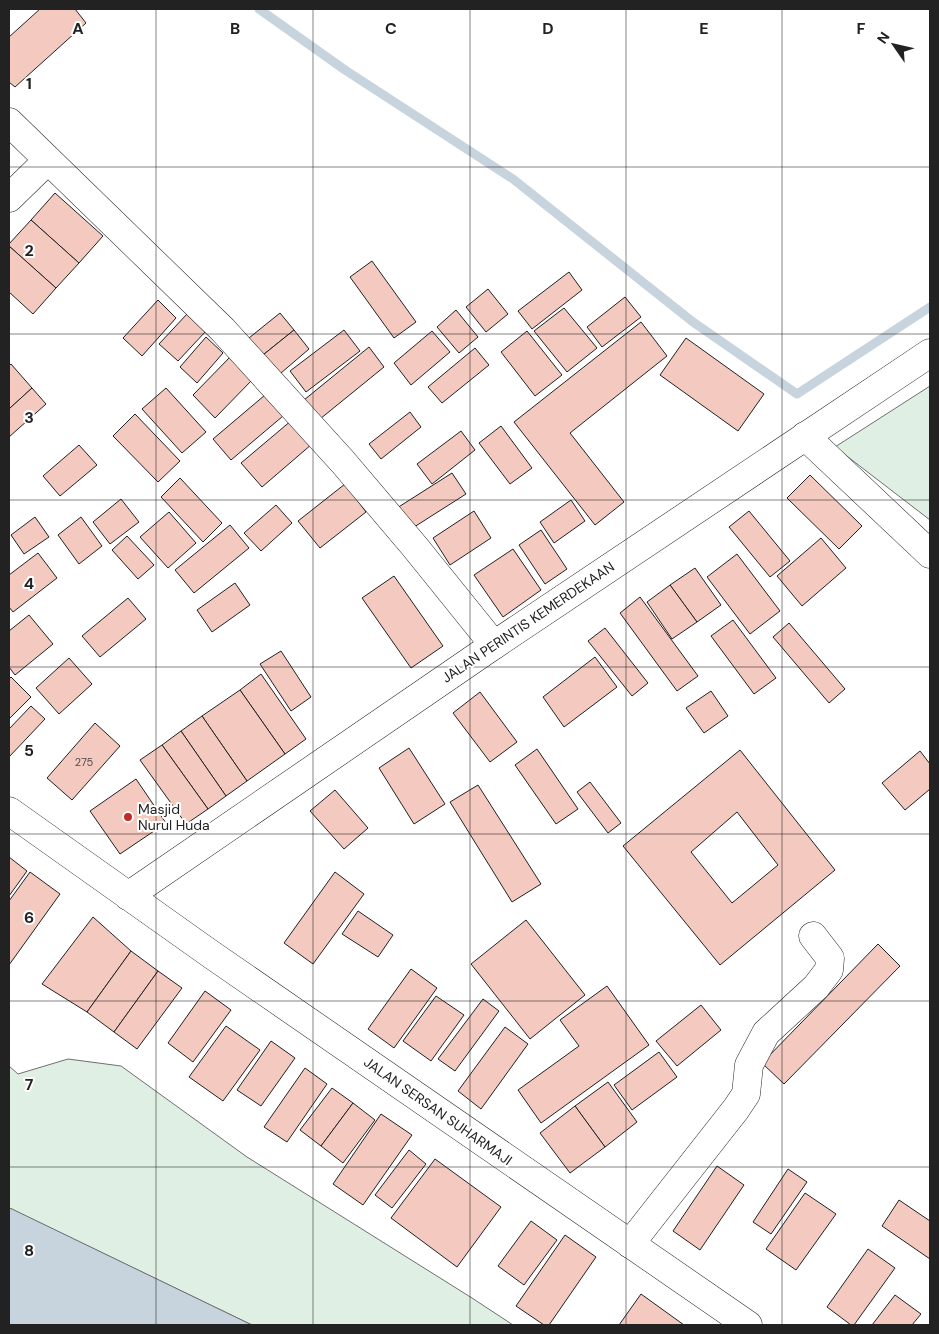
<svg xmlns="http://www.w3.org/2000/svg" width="939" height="1334" font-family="'DM Sans',sans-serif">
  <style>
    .green { fill: #e0efe3; stroke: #6f6f6f }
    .water { fill: #c7d3dd; stroke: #6f6f6f }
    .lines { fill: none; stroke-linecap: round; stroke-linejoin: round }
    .stream { stroke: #c7d3dd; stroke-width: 9 }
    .building { fill: #f3c9c0; stroke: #222; fill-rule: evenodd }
    .minor-casing { stroke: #222; stroke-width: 29 }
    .major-casing { stroke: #222; stroke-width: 29 }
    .highway-casing { stroke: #222; stroke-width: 29 }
    .minor { stroke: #fff; stroke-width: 28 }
    .major { stroke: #fff; stroke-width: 28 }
    .highway { stroke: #fff; stroke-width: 28 }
    .grid { fill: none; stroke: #222; stroke-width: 1; stroke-opacity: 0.55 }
    .poi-dot { fill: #c62828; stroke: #fff; stroke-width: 2 }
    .labels { text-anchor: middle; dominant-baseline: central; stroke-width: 4; stroke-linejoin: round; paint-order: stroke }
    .number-label { font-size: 11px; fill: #564c4a }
    .street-label { font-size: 14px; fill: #222; stroke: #fff }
    .poi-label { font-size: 14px; fill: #222; stroke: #fff; text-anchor: start }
    .grid-label { font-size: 16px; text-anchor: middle; font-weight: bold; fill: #222; stroke: #fff; stroke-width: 4; stroke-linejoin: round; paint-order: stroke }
  </style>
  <rect width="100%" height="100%" fill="#fff"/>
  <g class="green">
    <path d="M 930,386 L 930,520 L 835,447 Z"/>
    <path d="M 68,1059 L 121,1066 L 247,1157 L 472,1298 L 513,1325 L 252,1325 L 9,1208 L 9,1066 L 18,1074 Z"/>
  </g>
  <path class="water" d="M 9,1208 L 12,1209 L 252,1325 L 9,1325 Z"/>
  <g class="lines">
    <path class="stream" d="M 259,9 L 345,70 L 513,179 L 693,322 L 797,394 L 930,307"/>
  </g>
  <g class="building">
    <path d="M 40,9 L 75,9 L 86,23 L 15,87 L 9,82 L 9,37 Z"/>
    <path d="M 55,193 L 103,236 L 79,263 L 31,220 Z"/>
    <path d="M 31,220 L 79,263 L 56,288 L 9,246 L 9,244 Z"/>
    <path d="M 9,246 L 56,288 L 33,314 L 9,292 Z"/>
    <path d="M 372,261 L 416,322 L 394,338 L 350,277 Z"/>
    <path d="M 569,272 L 582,290 L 532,329 L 518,311 Z"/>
    <path d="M 488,289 L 508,314 L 486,332 L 466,307 Z"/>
    <path d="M 625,297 L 641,317 L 602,347 L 587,327 Z"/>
    <path d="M 158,300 L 176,318 L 142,356 L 123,338 Z"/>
    <path d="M 564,308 L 597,348 L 567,372 L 534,331 Z"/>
    <path d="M 456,310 L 478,337 L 459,353 L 437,327 Z"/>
    <path d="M 280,313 L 294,330 L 258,359 L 244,342 Z"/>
    <path d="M 187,314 L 206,331 L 178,361 L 159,344 Z"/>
    <path d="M 641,322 L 667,356 L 570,433 L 624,502 L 595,525 L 514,422 Z"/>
    <path d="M 294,330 L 309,349 L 274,379 L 258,359 Z"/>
    <path d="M 344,330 L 360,351 L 306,392 L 290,371 Z"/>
    <path d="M 432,331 L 450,352 L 411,385 L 394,363 Z"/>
    <path d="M 527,331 L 562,375 L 535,396 L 501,352 Z"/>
    <path d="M 206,337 L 223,353 L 197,383 L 180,367 Z"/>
    <path d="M 686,338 L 764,394 L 738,431 L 660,375 Z"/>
    <path d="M 369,347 L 384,367 L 320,419 L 304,400 Z"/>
    <path d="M 475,348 L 489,365 L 442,403 L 428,387 Z"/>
    <path d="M 231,356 L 254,378 L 215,418 L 193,395 Z"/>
    <path d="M 11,364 L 32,388 L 9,409 L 9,366 Z"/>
    <path d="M 32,388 L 46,404 L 9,437 L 9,409 Z"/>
    <path d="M 166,388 L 206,432 L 182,453 L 142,409 Z"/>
    <path d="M 265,395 L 283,416 L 231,460 L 213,439 Z"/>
    <path d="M 410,412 L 421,427 L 381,459 L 369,444 Z"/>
    <path d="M 135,414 L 180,461 L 158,482 L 113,436 Z"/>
    <path d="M 292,420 L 312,444 L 262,487 L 241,463 Z"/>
    <path d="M 501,426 L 532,468 L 510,484 L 479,443 Z"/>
    <path d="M 461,431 L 475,450 L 432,484 L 417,464 Z"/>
    <path d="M 79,445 L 97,465 L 60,496 L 43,476 Z"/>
    <path d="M 452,473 L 466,494 L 411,529 L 397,508 Z"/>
    <path d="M 810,475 L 862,526 L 839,549 L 787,498 Z"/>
    <path d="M 180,478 L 222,523 L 203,542 L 161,497 Z"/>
    <path d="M 345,484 L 366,512 L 320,548 L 298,521 Z"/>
    <path d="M 121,499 L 139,522 L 110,544 L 93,522 Z"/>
    <path d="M 571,500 L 585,521 L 554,543 L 540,522 Z"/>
    <path d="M 276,505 L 292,523 L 261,551 L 244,533 Z"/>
    <path d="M 474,511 L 491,538 L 450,565 L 433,538 Z"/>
    <path d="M 749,511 L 790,561 L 770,577 L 729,527 Z"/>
    <path d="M 169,512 L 196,543 L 168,568 L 140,537 Z"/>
    <path d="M 35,517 L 49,537 L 24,554 L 11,535 Z"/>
    <path d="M 81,517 L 102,546 L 79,564 L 58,535 Z"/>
    <path d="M 230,525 L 249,548 L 194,593 L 175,570 Z"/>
    <path d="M 541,530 L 567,569 L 545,584 L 519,545 Z"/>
    <path d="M 127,536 L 154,565 L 138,579 L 112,550 Z"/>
    <path d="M 821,538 L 846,568 L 802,606 L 777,576 Z"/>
    <path d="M 513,549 L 541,590 L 503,617 L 474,575 Z"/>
    <path d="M 38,553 L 57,578 L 13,612 L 9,607 L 9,575 Z"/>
    <path d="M 737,554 L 780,611 L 750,634 L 707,577 Z"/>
    <path d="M 695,568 L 721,605 L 697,622 L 670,585 Z"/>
    <path d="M 394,576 L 443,646 L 411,668 L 362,598 Z"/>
    <path d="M 235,583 L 250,605 L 212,632 L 197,610 Z"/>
    <path d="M 670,585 L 697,622 L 672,639 L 647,602 Z"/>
    <path d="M 640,597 L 698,676 L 677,691 L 620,613 Z"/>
    <path d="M 128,598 L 146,619 L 100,657 L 82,636 Z"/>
    <path d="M 29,615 L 53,644 L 15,675 L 9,667 L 9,631 Z"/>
    <path d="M 733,620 L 776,678 L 754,694 L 711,636 Z"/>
    <path d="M 789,623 L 845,689 L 829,703 L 773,637 Z"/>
    <path d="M 605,628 L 648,683 L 632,696 L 588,641 Z"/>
    <path d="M 281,651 L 311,697 L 291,711 L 260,664 Z"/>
    <path d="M 595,657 L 617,687 L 564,727 L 543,697 Z"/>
    <path d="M 69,658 L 92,684 L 59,714 L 36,688 Z"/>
    <path d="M 261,674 L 306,739 L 285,754 L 240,690 Z"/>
    <path d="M 11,677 L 31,697 L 9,719 L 9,679 Z"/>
    <path d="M 240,690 L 285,754 L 247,781 L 202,716 Z"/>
    <path d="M 711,691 L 728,716 L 704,733 L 686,708 Z"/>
    <path d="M 480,692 L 517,742 L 490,762 L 453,713 Z"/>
    <path d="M 31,706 L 45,719 L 9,757 L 9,729 Z"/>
    <path d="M 202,716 L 247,781 L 226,796 L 181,731 Z"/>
    <path d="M 95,723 L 120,746 L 72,800 L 47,778 Z"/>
    <path d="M 181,731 L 226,796 L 208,809 L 162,745 Z"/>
    <path d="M 162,745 L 208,809 L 186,824 L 140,760 Z"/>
    <path d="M 409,748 L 445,804 L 414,824 L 379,768 Z"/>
    <path d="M 537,749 L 578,809 L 556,824 L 515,765 Z"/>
    <path d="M 740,750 L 835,870 L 720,965 L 623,846 ZM 737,812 L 778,865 L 732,903 L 691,852 Z"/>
    <path d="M 920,751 L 930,764 L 930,789 L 905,810 L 882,783 Z"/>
    <path d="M 136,779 L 166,823 L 120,854 L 90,811 Z"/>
    <path d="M 590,782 L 621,823 L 608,833 L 577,792 Z"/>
    <path d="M 478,785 L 541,884 L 512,902 L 450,802 Z"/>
    <path d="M 335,790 L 368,828 L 344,849 L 310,811 Z"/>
    <path d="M 9,857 L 27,871 L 9,896 Z"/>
    <path d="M 30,872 L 60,894 L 9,965 L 9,901 Z"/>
    <path d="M 335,872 L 364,894 L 313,964 L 284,943 Z"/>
    <path d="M 358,911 L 393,935 L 378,957 L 342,934 Z"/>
    <path d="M 93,917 L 131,951 L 87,1012 L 42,984 Z"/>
    <path d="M 526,920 L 585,995 L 530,1039 L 471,964 Z"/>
    <path d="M 878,944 L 900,966 L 784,1084 L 762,1063 Z"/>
    <path d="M 131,951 L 158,971 L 114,1032 L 87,1012 Z"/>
    <path d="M 411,969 L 437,988 L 394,1048 L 368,1029 Z"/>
    <path d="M 158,971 L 182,988 L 137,1049 L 114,1032 Z"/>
    <path d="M 607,986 L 649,1045 L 541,1123 L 518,1090 L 579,1046 L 560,1020 Z"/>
    <path d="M 205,991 L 231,1010 L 193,1062 L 168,1043 Z"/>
    <path d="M 436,996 L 464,1015 L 431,1061 L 403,1041 Z"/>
    <path d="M 483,999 L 499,1011 L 455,1071 L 438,1059 Z"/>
    <path d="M 701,1005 L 721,1030 L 677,1066 L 656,1041 Z"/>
    <path d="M 226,1026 L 260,1050 L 223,1101 L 189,1077 Z"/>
    <path d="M 505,1027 L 528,1044 L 481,1109 L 458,1091 Z"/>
    <path d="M 271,1041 L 295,1058 L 261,1106 L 237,1090 Z"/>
    <path d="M 659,1052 L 677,1077 L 632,1110 L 614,1085 Z"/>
    <path d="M 305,1068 L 327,1084 L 287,1142 L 264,1127 Z"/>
    <path d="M 608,1082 L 637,1122 L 605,1147 L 575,1106 Z"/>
    <path d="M 332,1088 L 353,1103 L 321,1146 L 300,1130 Z"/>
    <path d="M 353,1103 L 375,1120 L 343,1163 L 321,1146 Z"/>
    <path d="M 575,1106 L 605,1147 L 570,1173 L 540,1133 Z"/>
    <path d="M 381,1114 L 412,1135 L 363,1205 L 333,1184 Z"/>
    <path d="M 409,1150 L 426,1164 L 392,1208 L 375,1195 Z"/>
    <path d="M 435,1159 L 501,1207 L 457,1267 L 391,1218 Z"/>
    <path d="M 717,1166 L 744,1185 L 700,1250 L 673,1231 Z"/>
    <path d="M 788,1169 L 807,1182 L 771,1234 L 753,1222 Z"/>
    <path d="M 805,1193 L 836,1214 L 796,1270 L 766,1249 Z"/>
    <path d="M 899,1200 L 930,1221 L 930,1259 L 882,1226 Z"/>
    <path d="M 531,1221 L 557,1240 L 524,1285 L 498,1266 Z"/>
    <path d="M 565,1235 L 596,1257 L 549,1325 L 544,1325 L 516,1306 Z"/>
    <path d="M 868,1249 L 895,1268 L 854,1325 L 851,1325 L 827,1307 Z"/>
    <path d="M 641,1294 L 684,1325 L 619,1325 Z"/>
    <path d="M 895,1295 L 921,1314 L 912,1325 L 872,1325 Z"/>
  </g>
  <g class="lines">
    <defs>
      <g id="minor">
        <path d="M 9,122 L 223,330 L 343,462 L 415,547 L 494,645"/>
        <path d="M 9,198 L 48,160"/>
        <path d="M 805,436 L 930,554"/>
        <path d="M 630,1244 L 736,1109 L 746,1094 L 749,1065 L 766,1033 L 816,987 L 829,970 L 830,958 L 813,936"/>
      </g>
      <path id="major" d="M 128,896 L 494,645 L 930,353"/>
      <path id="highway" d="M 9,811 L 212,955 L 748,1325"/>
    </defs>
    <use href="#minor" class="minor-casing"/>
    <use href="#major" class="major-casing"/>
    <use href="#highway" class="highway-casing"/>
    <use href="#minor" class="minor"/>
    <use href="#major" class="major"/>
    <use href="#highway" class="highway"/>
  </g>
  <path class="grid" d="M 156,9 L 156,1325M 313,9 L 313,1325M 470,9 L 470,1325M 626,9 L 626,1325M 782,9 L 782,1325M 9,167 L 930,167M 9,334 L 930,334M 9,500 L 930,500M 9,667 L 930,667M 9,834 L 930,834M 9,1001 L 930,1001M 9,1167 L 930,1167"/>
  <circle class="poi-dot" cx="128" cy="817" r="5"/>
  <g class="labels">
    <g class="number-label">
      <text x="84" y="762">275</text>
    </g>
    <g class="street-label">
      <text transform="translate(528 622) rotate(-34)">JALAN PERINTIS KEMERDEKAAN</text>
      <text transform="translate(438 1111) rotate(35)">JALAN SERSAN SUHARMAJI</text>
    </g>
    <g class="poi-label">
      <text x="138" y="809">Masjid<tspan x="138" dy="16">Nurul Huda</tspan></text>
    </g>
  </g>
  <g class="grid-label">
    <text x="78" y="34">A</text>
    <text x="235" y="34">B</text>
    <text x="391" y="34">C</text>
    <text x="548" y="34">D</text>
    <text x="704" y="34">E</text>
    <text x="861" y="34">F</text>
    <text x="29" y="89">1</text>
    <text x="29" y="256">2</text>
    <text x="29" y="423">3</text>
    <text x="29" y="589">4</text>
    <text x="29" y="756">5</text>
    <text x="29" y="923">6</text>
    <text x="29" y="1090">7</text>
    <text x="29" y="1256">8</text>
  </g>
  <rect width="939" height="1334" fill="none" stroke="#222222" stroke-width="20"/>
  <g transform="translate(894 45) rotate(304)" stroke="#ffffff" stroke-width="4" paint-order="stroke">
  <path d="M0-4L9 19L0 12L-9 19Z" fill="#222222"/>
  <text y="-8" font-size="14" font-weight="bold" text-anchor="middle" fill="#222222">N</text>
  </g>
</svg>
